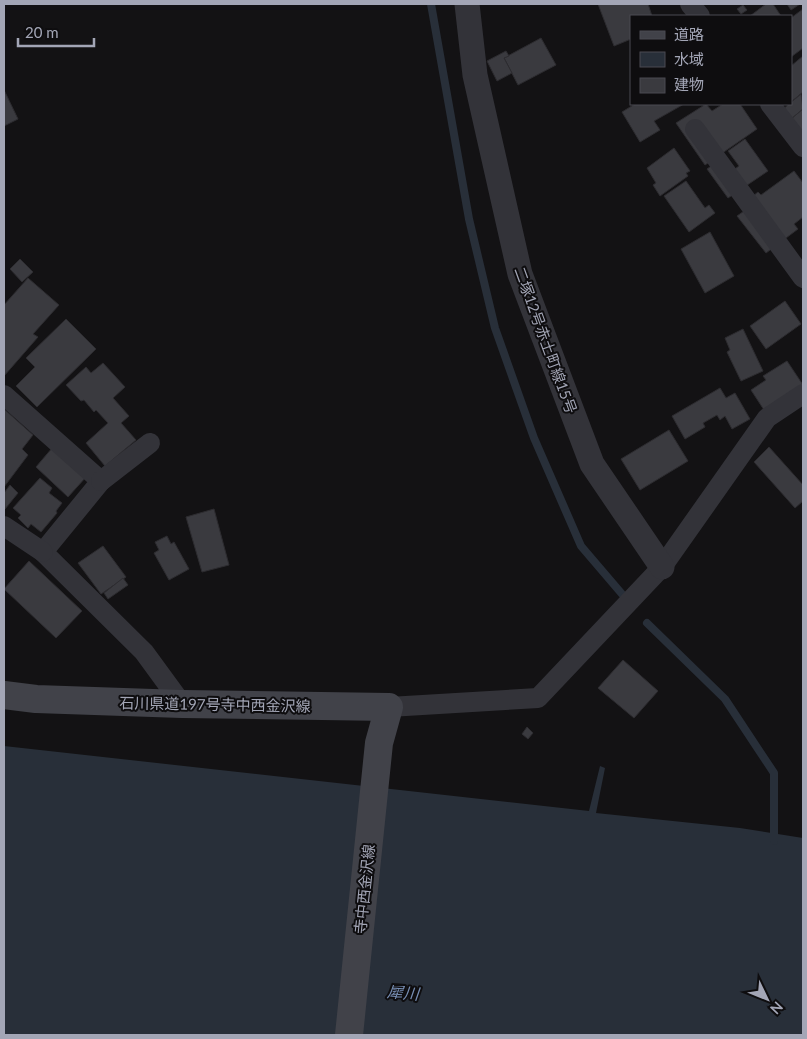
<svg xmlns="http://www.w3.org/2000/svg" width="807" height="1039" font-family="Lato,'Noto Sans JP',sans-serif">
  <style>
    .water { fill: #282f39 }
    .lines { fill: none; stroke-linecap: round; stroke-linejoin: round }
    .stream { stroke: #282f39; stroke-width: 8 }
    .building { fill: #3a3a3f; stroke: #2d2c30 }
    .minor { stroke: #333339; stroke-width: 20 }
    .tertiary { stroke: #333339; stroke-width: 25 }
    .secondary { stroke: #414249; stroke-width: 28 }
    .labels { text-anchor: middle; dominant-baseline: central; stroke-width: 4; stroke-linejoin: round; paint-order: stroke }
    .street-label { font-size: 15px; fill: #a3a6b6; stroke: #0e0d0f }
    .water-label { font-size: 16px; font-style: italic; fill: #778eb3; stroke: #0e0d0f }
  </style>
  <rect width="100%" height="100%" fill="#131214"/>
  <path class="water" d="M 4,746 L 589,811 L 600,766 L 605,768 L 596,813 L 740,828 L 803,838 L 803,1035 L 4,1035 Z"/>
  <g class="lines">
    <g class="stream">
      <path d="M 431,4 L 469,219 L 495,328 L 534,438 L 581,546 L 622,594"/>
      <path d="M 647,623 L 725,699 L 774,773 L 774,841"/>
    </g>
  </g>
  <g class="building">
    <path d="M 598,4 L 648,4 L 652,16 L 631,16 L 631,39 L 614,46 Z"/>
    <path d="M 766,4 L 773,4 L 781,16 L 750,16 Z"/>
    <path d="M 787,4 L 800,4 L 791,10 Z"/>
    <path d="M 743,5 L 747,10 L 741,14 L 737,9 Z"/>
    <path d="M 803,9 L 803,48 L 791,57 L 791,18 Z"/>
    <path d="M 541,38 L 556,65 L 518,85 L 504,58 Z"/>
    <path d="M 506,51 L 509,56 L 504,58 L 512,73 L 497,81 L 487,61 Z"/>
    <path d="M 803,56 L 803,92 L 791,102 L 791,66 Z"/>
    <path d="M 4,90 L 18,119 L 4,126 Z"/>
    <path d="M 801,94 L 803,109 L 784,125 L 776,115 Z"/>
    <path d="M 635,104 L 684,104 L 654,121 L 660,130 L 640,142 L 622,112 Z"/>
    <path d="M 706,104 L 712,111 L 723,104 L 740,104 L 757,129 L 705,165 L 676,123 Z"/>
    <path d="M 803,109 L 803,130 L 794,137 L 784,125 Z"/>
    <path d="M 745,139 L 768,171 L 728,198 L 707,169 L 723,158 L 732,171 L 739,166 L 728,151 Z"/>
    <path d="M 674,148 L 690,171 L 686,173 L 688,176 L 660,196 L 653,185 L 656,183 L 647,168 Z"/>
    <path d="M 794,171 L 803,183 L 803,217 L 794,224 L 798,229 L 766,253 L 737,216 L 747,209 L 743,204 L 758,192 L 761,195 Z"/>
    <path d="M 686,181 L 705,208 L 709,205 L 715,213 L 689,232 L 664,196 Z"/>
    <path d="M 710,232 L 734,276 L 705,293 L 681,249 Z"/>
    <path d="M 20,259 L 33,272 L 22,282 L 10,269 Z"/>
    <path d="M 28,278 L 59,305 L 33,334 L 38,337 L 4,376 L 4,305 Z"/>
    <path d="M 785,301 L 801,324 L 766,349 L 750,326 Z"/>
    <path d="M 66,319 L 96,349 L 37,407 L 16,386 L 35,367 L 26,358 Z"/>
    <path d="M 743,329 L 763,371 L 741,381 L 727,352 L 730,350 L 725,338 Z"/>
    <path d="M 787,361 L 803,385 L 766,413 L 751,390 L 766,380 L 763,376 Z"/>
    <path d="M 103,363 L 125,387 L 113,398 L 129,416 L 121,423 L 136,440 L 105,466 L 86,443 L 108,423 L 96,410 L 94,412 L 84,400 L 81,401 L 66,385 L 86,367 L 91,373 Z"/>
    <path d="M 720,388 L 726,398 L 735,393 L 750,419 L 732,429 L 725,416 L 720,420 L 717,415 L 703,423 L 705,427 L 685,439 L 672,416 Z"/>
    <path d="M 4,409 L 33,435 L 22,449 L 28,455 L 4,487 Z"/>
    <path d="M 669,430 L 688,461 L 640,490 L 621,459 Z"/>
    <path d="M 53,447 L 86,477 L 68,497 L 36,467 Z"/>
    <path d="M 769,447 L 803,485 L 803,501 L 795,508 L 754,462 Z"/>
    <path d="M 40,478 L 52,488 L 49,493 L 62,503 L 56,511 L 57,513 L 41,532 L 31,524 L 28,528 L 18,518 L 21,515 L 13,508 Z"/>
    <path d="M 10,485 L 18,493 L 5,509 L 4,493 Z"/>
    <path d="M 214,509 L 229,565 L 202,572 L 186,517 Z"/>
    <path d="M 167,536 L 171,544 L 174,542 L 189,569 L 169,580 L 154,553 L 159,550 L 155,542 Z"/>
    <path d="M 103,546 L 126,577 L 101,594 L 78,563 Z"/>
    <path d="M 29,561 L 82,611 L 56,638 L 4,589 Z"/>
    <path d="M 123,578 L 128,585 L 108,599 L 104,593 Z"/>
    <path d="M 623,660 L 658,691 L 634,718 L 598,688 Z"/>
    <path d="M 527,727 L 533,733 L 528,739 L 522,734 Z"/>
  </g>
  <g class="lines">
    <g class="minor">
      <path d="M 690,4 L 700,16"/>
      <path d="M 770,104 L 803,147"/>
      <path d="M 695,129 L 803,278"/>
      <path d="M 4,395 L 101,481 L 43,552 L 144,652 L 182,704"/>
      <path d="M 101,481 L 150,443"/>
      <path d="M 4,526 L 43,552"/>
      <path d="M 389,707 L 538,698 L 662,567 L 767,418 L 803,394"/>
    </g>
    <path class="tertiary" d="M 467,4 L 475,75 L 520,274 L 592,464 L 662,567"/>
    <path class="secondary" d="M 4,695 L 36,699 L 182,704 L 389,707 L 379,743 L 349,1035"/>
  </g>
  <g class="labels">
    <g class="street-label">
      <text transform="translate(546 340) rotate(70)">二塚12号赤土町線15号</text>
      <text transform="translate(215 704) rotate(1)">石川県道197号寺中西金沢線</text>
      <text transform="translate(364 889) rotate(-84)">寺中西金沢線</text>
    </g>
    <g class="water-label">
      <text transform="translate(403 992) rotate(5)">犀川</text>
    </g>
  </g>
  <rect width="807" height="1039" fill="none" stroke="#a3a6b6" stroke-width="10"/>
  <rect x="630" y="15" width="162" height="90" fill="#0e0d0f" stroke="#4a4a52"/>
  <rect x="640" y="31" width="25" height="8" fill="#414249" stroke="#4a4a52"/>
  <text x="674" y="40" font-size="15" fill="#a3a6b6">道路</text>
  <rect x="640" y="52" width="25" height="15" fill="#282f39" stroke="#4a4a52"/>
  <text x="674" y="65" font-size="15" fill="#a3a6b6">水域</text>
  <rect x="640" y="78" width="25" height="15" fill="#3a3a3f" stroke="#4a4a52"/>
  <text x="674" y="90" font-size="15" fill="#a3a6b6">建物</text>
  <g transform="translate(767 999) rotate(133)" stroke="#0e0d0f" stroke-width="4" paint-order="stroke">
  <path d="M0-4L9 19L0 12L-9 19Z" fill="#a3a6b6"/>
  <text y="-8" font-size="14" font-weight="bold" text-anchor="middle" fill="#a3a6b6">N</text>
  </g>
  <path d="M18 38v8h76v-8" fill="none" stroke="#a3a6b6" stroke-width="2.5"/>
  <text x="25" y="38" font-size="15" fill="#a3a6b6" stroke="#0e0d0f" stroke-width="4" paint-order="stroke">20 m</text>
</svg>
